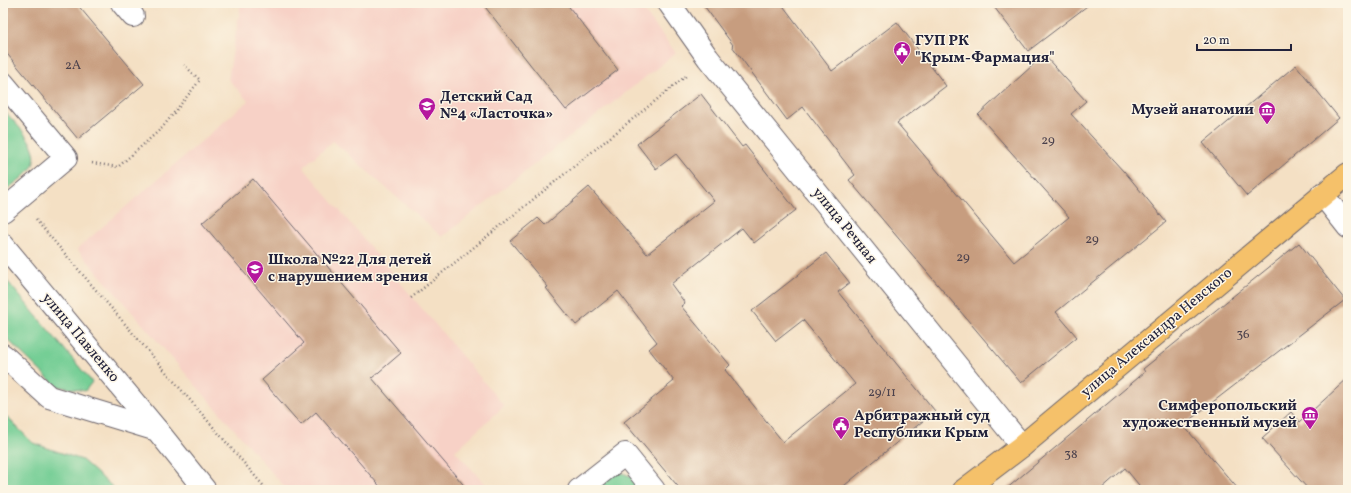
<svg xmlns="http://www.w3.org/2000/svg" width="1351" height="493" font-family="Vollkorn,serif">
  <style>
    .built { fill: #f7d1c6 }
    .green { fill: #74ce95; stroke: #4b7868 }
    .building { fill: #c79d7f }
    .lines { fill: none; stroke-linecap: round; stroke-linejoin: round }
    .minor-casing { stroke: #6c646b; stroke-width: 24 }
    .major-casing { stroke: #6c646b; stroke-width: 24 }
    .path { stroke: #6c646b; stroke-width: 2.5; stroke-dasharray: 1 3; stroke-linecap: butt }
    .minor { stroke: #fff; stroke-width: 22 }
    .major { stroke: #f5c16b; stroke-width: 22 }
    .labels { text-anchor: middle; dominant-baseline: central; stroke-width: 3; stroke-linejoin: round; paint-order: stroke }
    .number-label { font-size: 13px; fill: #4b414c }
    .poi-label { font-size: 15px; font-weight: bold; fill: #22223b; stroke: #fcf5e5; text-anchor: start }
    .street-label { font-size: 15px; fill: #22223b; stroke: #fcf5e5 }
  </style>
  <rect width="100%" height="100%" fill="#fcf5e5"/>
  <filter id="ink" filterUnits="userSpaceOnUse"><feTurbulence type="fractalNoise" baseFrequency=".025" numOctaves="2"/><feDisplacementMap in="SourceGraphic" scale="8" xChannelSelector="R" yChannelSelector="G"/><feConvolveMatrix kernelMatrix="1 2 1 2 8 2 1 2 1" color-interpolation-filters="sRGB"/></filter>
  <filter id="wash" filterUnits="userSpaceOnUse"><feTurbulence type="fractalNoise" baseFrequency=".012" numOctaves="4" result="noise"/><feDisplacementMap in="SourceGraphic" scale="16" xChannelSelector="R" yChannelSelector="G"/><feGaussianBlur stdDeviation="0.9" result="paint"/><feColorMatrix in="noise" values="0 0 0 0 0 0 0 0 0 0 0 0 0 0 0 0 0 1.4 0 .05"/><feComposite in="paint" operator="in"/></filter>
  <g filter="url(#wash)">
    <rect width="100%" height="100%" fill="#f4e0c4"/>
    <path class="built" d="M 241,3 L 638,3 L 676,53 L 442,237 L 333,141 L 303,167 L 504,406 L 455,451 L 491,490 L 287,490 L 77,249 L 248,101 L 228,79 Z"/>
    <g class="green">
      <path d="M 3,109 C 15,124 48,151 29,171 C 22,179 12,185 3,192 Z"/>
      <path d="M 3,276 L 92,382 L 85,391 L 56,386 L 3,335 Z"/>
      <path d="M 3,413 L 33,443 L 82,460 L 116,490 L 3,490 Z"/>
      <path d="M 620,472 L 633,477 L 646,490 L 589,490 L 603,477 Z"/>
    </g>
    <g id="blocks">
      <g class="building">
        <path d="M 3,3 L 76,3 L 144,84 L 78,139 L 3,49 Z"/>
        <path d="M 482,3 L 566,3 L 618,70 L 566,110 Z"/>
        <path d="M 702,3 L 781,3 L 832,71 L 897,22 L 946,86 L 897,123 L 1014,262 L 1069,217 L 978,115 L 1044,55 L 1086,101 L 1071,114 L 1124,172 L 1124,171 L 1166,222 L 1056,312 L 1077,337 L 1021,383 L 849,180 L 855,175 L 803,107 L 787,120 L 732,46 L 733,45 Z"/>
        <path d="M 991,3 L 1091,3 L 1028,51 Z"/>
        <path d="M 1296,65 L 1339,118 L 1247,196 L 1203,143 Z"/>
        <path d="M 701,94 L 742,147 L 745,145 L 796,210 L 754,243 L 742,228 L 671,284 L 685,303 L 681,306 L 730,365 L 725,370 L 783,442 L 855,384 L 803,320 L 776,341 L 752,311 L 826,253 L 850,283 L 838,292 L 935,411 L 839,490 L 681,490 L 624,422 L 674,381 L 649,349 L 657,342 L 618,291 L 576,325 L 546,288 L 548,287 L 510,241 L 538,218 L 545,225 L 589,187 L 647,254 L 714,201 L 676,154 L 656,169 L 637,144 Z"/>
        <path d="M 253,179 L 401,353 L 372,378 L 468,490 L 383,490 L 316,412 L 301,425 L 262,380 L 304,343 L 202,223 Z"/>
        <path d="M 1299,243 L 1345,300 L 1183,425 L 1239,490 L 1143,490 L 1125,468 L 1100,490 L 1005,490 L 1145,372 L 1143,369 Z"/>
        <path d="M 1348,378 L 1348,490 L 1309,490 L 1262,438 L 1291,412 L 1300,422 Z"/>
      </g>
    </g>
  </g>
  <g filter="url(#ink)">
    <use href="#blocks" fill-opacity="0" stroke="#6c646b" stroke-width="1"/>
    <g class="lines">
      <defs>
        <g id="minor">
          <path d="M 122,3 L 133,16"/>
          <path d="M 669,3 L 708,58 L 1022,446"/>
          <path d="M 3,83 L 66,158 L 3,211"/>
          <path d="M 1322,194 L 1348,227"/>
          <path d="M 3,245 L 157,430"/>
          <path d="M 3,355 L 49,397 L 157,430 L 205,490"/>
          <path d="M 579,490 L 625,454 L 654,490"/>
        </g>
        <path id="major" d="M 964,490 L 1022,446 L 1348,174"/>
      </defs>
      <use href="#minor" class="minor-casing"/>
      <use href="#major" class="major-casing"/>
      <g class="path">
        <path d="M 92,163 L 118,167 L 162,128 L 200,80 L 184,65"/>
        <path d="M 36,220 L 267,490"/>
        <path d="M 411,298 L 686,76"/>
      </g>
      <use href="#minor" class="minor"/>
      <use href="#major" class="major"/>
    </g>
  </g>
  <defs>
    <symbol id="civic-pin" viewBox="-11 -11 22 30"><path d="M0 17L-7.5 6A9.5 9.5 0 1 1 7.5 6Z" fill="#b5179e" stroke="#fcf5e5"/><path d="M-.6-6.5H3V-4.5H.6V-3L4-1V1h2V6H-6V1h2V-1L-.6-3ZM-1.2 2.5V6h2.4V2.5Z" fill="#fff"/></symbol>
    <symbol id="school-pin" viewBox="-11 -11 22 30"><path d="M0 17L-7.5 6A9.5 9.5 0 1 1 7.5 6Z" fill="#b5179e" stroke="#fcf5e5"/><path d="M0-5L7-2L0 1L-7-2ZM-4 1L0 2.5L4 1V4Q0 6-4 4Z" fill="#fff"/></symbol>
    <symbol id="museum-pin" viewBox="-11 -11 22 30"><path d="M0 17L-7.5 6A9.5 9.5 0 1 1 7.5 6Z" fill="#b5179e" stroke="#fcf5e5"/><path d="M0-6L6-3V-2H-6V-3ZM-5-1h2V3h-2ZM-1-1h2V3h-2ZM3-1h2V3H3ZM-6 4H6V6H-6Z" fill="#fff"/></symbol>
  </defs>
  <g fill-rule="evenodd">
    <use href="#civic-pin" x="892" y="40" width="20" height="27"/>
    <use href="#school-pin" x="417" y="96" width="20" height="27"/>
    <use href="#museum-pin" x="1257" y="100" width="20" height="27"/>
    <use href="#school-pin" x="245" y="259" width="20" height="27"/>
    <use href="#museum-pin" x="1300" y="405" width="20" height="27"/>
    <use href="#civic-pin" x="831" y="415" width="20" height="27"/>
  </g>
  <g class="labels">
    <g class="number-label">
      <text x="73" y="66">2А</text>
      <text x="1048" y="141">29</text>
      <text x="1092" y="240">29</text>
      <text x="963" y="258">29</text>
      <text x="1243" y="335">36</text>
      <text x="882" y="393">29/11</text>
      <text x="1071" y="455">38</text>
    </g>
    <g class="poi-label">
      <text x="915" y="41">ГУП РК<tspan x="915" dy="17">"Крым-Фармация"</tspan></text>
      <text x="440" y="97">Детский Сад<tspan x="440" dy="17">№4 «Ласточка»</tspan></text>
      <text x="1254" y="110" text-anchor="end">Музей анатомии</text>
      <text x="268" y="260">Школа №22 Для детей<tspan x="268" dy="17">с нарушением зрения</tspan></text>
      <text x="1297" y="406" text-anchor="end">Симферопольский<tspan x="1297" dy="17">художественный музей</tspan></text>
      <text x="854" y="416">Арбитражный суд<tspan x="854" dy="17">Республики Крым</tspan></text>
    </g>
    <g class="street-label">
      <text transform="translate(844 226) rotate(51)">улица Речная</text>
      <text transform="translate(1157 333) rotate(-40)">улица Александра Невского</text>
      <text transform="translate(80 338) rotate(50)">улица Павленко</text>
    </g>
  </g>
  <rect width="1351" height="493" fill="none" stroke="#fcf5e5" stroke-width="16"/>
  <path d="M1197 44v6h94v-6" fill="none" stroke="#22223b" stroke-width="2"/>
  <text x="1203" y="44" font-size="12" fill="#22223b" stroke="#fcf5e5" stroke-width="3" paint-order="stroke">20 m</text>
</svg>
